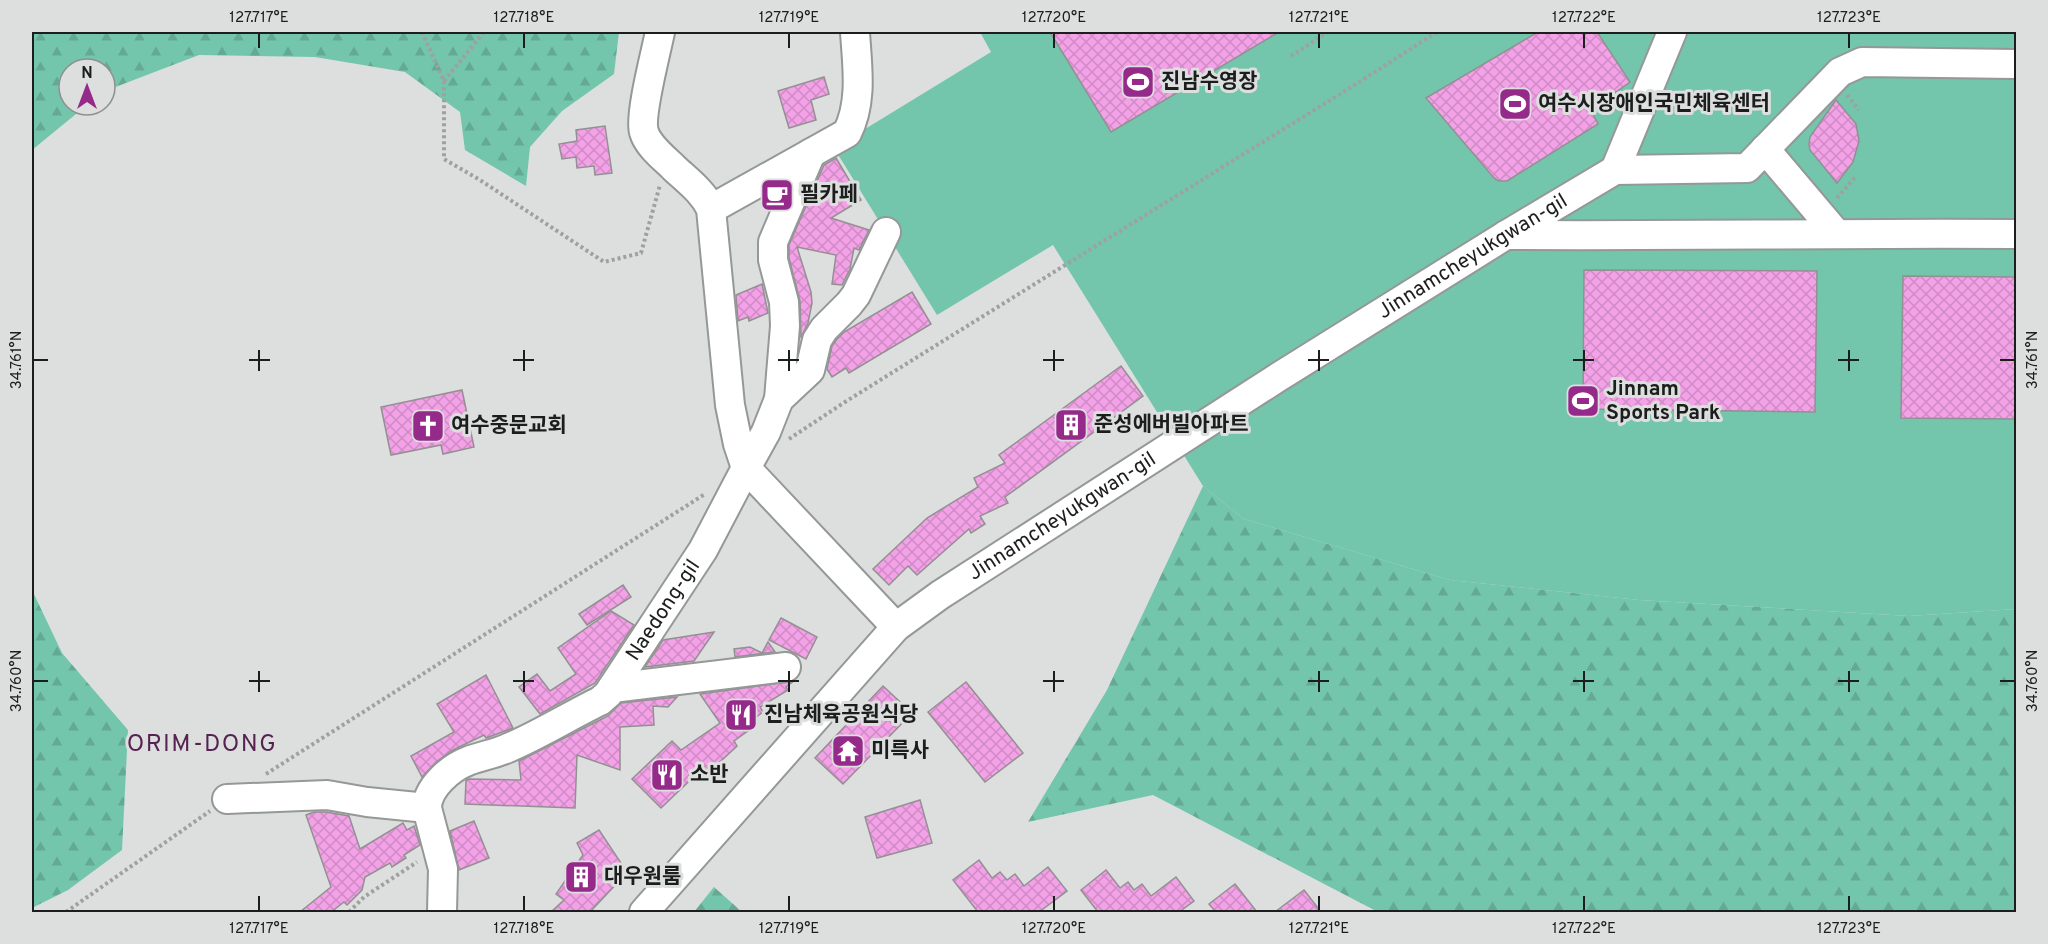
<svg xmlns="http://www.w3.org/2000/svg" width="2048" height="944" font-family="Overpass,'Noto Sans KR',sans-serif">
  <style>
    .grass { fill: #73c5ab }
    .forest { fill: url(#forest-firs) }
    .building { fill: url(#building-cross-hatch); stroke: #939092; stroke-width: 1.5 }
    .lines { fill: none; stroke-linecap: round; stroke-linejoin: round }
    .minor-casing { stroke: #949896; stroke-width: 32 }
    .path { stroke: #9ea1a0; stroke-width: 4; stroke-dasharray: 3 3; stroke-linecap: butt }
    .minor { stroke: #fff; stroke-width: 28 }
    .ticks { fill: none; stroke: #1c1d1d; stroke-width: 2 }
    .labels { text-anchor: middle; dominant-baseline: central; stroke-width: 6; stroke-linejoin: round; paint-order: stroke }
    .poi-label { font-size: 21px; font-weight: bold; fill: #1c1d1d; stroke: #dcdfde; text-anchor: start }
    .street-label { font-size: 21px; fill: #1c1d1d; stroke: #dcdfde }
    .quarter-label { font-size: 24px; letter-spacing: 1.5px; fill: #572251; stroke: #dcdfde }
    .neatline { fill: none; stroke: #1c1d1d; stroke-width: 2 }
    .ticks-label { font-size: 15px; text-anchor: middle; fill: #1c1d1d }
  </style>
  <defs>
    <pattern id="forest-firs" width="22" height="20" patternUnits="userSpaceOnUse" patternTransform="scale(1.5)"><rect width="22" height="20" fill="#73c5ab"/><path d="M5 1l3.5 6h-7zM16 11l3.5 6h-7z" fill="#63a993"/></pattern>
    <pattern id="building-cross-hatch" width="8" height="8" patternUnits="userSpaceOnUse" patternTransform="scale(1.5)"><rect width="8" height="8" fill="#f3a2e7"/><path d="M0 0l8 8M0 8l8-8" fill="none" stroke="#d08bc6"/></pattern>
  </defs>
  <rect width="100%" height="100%" fill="#dcdfde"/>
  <path class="grass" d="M 980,32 L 2016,32 L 2016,609 L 1909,616 L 1639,600 L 1450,580 L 1244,519 L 1203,486 L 1053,245 L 937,315 L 834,148 L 991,52 Z"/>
  <g class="forest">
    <path d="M 32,32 L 619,32 L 614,74 L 562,111 L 530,147 L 526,186 L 465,150 L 460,112 L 405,72 L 315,57 L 199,55 L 105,91 L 105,69 L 69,69 L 69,105 L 87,105 L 32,150 Z"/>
    <path d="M 1203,486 L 1244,519 L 1450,580 L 1639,600 L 1909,616 L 2016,609 L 2016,912 L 1378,912 L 1153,795 L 1028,822 L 1107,690 Z"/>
    <path d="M 32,590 L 62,653 L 128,730 L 122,850 L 68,890 L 32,908 Z"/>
    <path d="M 714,887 L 742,912 L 694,912 Z"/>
  </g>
  <g class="building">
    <path d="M 1050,32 L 1279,32 L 1111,132 Z"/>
    <path d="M 1538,32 L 1597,32 L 1630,82 L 1591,110 L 1598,124 L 1507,181 L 1499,181 L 1494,178 L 1426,98 Z"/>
    <path d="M 824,77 L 829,94 L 811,100 L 816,120 L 789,128 L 778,91 Z"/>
    <path d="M 1836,100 L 1856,124 L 1859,141 L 1853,162 L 1837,183 L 1810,150 L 1809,144 L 1810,137 Z"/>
    <path d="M 605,126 L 612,173 L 595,175 L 594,166 L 577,168 L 576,157 L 562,159 L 559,144 L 577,141 L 576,130 Z"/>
    <path d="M 836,158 L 861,200 L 831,218 L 869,230 L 859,250 L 854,248 L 850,269 L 842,285 L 832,284 L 836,255 L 797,247 L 811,292 L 812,303 L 808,323 L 801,338 L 800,301 L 789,258 L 789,245 L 824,165 Z"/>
    <path d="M 1584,270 L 1817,271 L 1815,412 L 1583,409 Z"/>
    <path d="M 1903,276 L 2016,277 L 2016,419 L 1901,418 Z"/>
    <path d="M 762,284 L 768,313 L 749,321 L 748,317 L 738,321 L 736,295 Z"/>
    <path d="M 912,292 L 931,324 L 849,373 L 846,368 L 832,377 L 827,369 L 832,346 L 837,339 L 844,332 Z"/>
    <path d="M 1121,366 L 1143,396 L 1005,497 L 1008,503 L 980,516 L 985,524 L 971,533 L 969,529 L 917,575 L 908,566 L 889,585 L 873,569 L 927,518 L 978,487 L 974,478 L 1005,463 L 999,455 Z"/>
    <path d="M 462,390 L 474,447 L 443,454 L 441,445 L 391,455 L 381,407 Z"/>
    <path d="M 623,585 L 631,597 L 587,625 L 579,614 Z"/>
    <path d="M 611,611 L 634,625 L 595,683 L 540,714 L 519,687 L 537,674 L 550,691 L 576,674 L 558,648 Z"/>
    <path d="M 781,618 L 817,637 L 806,659 L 769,640 Z"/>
    <path d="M 714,632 L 694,661 L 645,667 L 663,640 Z"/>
    <path d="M 768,642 L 775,652 L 735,657 L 734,649 L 750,647 L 762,653 Z"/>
    <path d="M 486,675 L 513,728 L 486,738 L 484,735 L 453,750 L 436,762 L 422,777 L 411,756 L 454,732 L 437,704 Z"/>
    <path d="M 794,681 L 786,687 L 788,690 L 760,707 L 763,712 L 752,720 L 754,723 L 746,729 L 748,731 L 734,741 L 737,746 L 708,773 L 704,767 L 661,808 L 632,779 L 672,741 L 681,750 L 720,723 L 700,694 Z"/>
    <path d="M 966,682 L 1023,753 L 985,782 L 928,712 Z"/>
    <path d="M 883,686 L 912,713 L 843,784 L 815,758 Z"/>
    <path d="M 677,697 L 668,707 L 653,706 L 654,725 L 620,727 L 620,770 L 577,755 L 575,808 L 465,804 L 466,780 L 469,779 L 521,780 L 519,761 L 608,716 L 621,703 Z"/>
    <path d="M 920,800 L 932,843 L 877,858 L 865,817 Z"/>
    <path d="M 314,812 L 326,812 L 349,816 L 360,849 L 403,823 L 407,830 L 414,826 L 420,845 L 404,855 L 406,858 L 392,867 L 390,863 L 365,877 L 362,890 L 347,905 L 344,902 L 331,912 L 300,912 L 331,887 L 306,815 Z"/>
    <path d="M 474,821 L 489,858 L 459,870 L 450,831 Z"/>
    <path d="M 599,830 L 625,869 L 620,880 L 590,912 L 551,912 L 564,900 L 556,894 L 583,855 L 577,843 Z"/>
    <path d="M 979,860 L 992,878 L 1000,872 L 1007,880 L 1015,874 L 1024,886 L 1048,867 L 1067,891 L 1039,912 L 978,912 L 953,880 Z"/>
    <path d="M 1106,870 L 1120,888 L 1128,882 L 1134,890 L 1142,884 L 1151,896 L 1176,877 L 1194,901 L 1179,912 L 1098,912 L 1081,890 Z"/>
    <path d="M 1235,884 L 1257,912 L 1216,912 L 1209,904 Z"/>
    <path d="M 1304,890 L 1321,912 L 1275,912 Z"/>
  </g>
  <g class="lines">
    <defs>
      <g id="minor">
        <path d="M 1765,149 L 1836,233"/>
        <path d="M 811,153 L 773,242 L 773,260 L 784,302 L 785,326 L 779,399 L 766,432 L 746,468 L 896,627"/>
        <path d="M 1615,170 L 1672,32"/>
        <path d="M 711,209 L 847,133 C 863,102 857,65 855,32"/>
        <path d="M 1506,235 C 1676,236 1846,233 2016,234"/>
        <path d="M 779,399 L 810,370 L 817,340 L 824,329 L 849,304 L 856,295 L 886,232"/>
        <path d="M 612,688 L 786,667"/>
        <path d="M 227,799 L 327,795 L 367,802 L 427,808"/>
        <path id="s1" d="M 442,912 L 443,869 L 427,808 C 427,788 450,768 468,761 C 481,756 495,754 508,748 C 539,735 569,716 600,701 L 608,694 L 703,550 L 746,468 L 738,444 L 730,405 L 711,209 C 703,192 688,181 674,168 C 664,158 648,146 644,132 C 639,116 656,52 660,32"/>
        <path id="s2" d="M 644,912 L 896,627 L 940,595 L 1277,378 L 1506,235 L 1615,170 L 1747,168 L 1840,72 L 1862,62 L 2016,64"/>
      </g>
    </defs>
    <use href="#minor" class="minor-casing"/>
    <g class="path">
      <path d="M 422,32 L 444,81 L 444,159 L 480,180 L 604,262 L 641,253 L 660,185"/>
      <path d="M 1291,56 L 1328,32"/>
      <path d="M 444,81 L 484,32"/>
      <path d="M 1847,95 L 1859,110"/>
      <path d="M 1837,198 L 1856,176"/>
      <path d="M 789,439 L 845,402 L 1353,86 L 1437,32"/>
      <path d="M 266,774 L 705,494"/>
      <path d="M 66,912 L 210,811"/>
      <path d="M 349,912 L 364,897 L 417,862"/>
    </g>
    <use href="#minor" class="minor"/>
  </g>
  <path class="ticks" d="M 259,33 L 259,48M 524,33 L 524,48M 789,33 L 789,48M 1054,33 L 1054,48M 1319,33 L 1319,48M 1584,33 L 1584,48M 1849,33 L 1849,48M 259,350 L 259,371M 524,350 L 524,371M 789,350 L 789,371M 1054,350 L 1054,371M 1319,350 L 1319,371M 1584,350 L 1584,371M 1849,350 L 1849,371M 33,360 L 48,360M 249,360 L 270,360M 513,360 L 534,360M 778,360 L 799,360M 1043,360 L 1064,360M 1308,360 L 1329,360M 1573,360 L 1594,360M 1838,360 L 1859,360M 2000,360 L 2015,360M 259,671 L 259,692M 524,671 L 524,692M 789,671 L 789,692M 1054,671 L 1054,692M 1319,671 L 1319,692M 1584,671 L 1584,692M 1849,671 L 1849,692M 33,681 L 48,681M 249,681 L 270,681M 513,681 L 534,681M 778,681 L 799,681M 1043,681 L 1064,681M 1308,681 L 1329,681M 1573,681 L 1594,681M 1838,681 L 1859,681M 2000,681 L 2015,681M 259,896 L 259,911M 524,896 L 524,911M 789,896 L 789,911M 1054,896 L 1054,911M 1319,896 L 1319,911M 1584,896 L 1584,911M 1849,896 L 1849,911"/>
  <defs>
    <symbol id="stadium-square" viewBox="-11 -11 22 22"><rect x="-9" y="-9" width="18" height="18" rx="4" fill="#962a8b" stroke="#dcdfde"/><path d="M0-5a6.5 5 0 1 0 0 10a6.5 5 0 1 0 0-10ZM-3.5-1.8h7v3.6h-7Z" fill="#fff"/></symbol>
    <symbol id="cafe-square" viewBox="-11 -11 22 22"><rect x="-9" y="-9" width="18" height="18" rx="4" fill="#962a8b" stroke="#dcdfde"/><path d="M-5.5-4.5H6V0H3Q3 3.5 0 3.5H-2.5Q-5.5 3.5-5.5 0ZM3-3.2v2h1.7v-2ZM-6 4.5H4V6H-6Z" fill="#fff"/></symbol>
    <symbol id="building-square" viewBox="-11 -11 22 22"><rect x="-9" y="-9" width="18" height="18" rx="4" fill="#962a8b" stroke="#dcdfde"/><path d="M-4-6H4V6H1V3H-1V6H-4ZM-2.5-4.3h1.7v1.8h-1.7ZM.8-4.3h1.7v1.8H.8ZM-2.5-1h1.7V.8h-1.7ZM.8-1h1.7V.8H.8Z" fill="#fff"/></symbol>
    <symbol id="church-square" viewBox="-11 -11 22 22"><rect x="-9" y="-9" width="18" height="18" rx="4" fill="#962a8b" stroke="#dcdfde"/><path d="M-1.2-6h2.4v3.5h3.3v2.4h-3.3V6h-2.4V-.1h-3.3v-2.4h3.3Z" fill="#fff"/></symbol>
    <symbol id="restaurant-square" viewBox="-11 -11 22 22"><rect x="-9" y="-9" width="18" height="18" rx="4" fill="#962a8b" stroke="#dcdfde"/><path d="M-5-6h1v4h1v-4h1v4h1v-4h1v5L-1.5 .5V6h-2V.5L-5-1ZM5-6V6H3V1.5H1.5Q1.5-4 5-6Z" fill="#fff"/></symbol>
    <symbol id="temple-square" viewBox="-11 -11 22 22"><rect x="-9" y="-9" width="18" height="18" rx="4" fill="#962a8b" stroke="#dcdfde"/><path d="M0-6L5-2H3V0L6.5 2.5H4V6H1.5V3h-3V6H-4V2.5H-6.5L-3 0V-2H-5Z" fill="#fff"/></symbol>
  </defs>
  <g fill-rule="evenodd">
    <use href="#stadium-square" x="1119" y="63" width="38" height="38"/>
    <use href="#stadium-square" x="1496" y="85" width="38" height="38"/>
    <use href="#cafe-square" x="758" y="176" width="38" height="38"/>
    <use href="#stadium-square" x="1564" y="382" width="38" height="38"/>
    <use href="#building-square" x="1052" y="406" width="38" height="38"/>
    <use href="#church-square" x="409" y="407" width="38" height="38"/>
    <use href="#restaurant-square" x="722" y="696" width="38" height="38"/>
    <use href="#temple-square" x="829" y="732" width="38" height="38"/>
    <use href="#restaurant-square" x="648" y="756" width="38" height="38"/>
    <use href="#building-square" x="562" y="858" width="38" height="38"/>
  </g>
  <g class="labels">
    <g class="poi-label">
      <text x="1161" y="82">진남수영장</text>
      <text x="1538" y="104">여수시장애인국민체육센터</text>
      <text x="800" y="195">필카페</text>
      <text x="1606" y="389">Jinnam<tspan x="1606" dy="24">Sports Park</tspan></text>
      <text x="1094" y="425">준성에버빌아파트</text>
      <text x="451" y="426">여수중문교회</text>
      <text x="764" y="715">진남체육공원식당</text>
      <text x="871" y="751">미륵사</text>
      <text x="690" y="775">소반</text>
      <text x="604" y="877">대우원룸</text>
    </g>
    <g class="street-label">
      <text stroke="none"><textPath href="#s2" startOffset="1066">Jinnamcheyukgwan-gil</textPath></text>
      <text stroke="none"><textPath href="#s2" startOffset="580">Jinnamcheyukgwan-gil</textPath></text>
      <text stroke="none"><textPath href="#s1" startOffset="428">Naedong-gil</textPath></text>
    </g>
    <g class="quarter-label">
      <text x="202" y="745">ORIM-DONG</text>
    </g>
  </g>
  <rect width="2048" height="944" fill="none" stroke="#dcdfde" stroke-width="66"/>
  <g transform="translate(87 87)"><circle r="28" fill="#dcdfde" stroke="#8f9191" stroke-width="1.5"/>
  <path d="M0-4.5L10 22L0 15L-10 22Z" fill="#962a8b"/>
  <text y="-9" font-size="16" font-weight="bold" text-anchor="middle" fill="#1c1d1d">N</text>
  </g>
  <rect x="33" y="33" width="1982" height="878" class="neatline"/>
  <g class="ticks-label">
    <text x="259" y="22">127.717°E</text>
    <text x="524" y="22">127.718°E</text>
    <text x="789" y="22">127.719°E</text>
    <text x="1054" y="22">127.720°E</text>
    <text x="1319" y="22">127.721°E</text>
    <text x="1584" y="22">127.722°E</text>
    <text x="1849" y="22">127.723°E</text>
    <text transform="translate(16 360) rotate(-90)" y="5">34.761°N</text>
    <text transform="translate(2032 360) rotate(-90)" y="5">34.761°N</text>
    <text transform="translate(16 681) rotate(-90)" y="5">34.760°N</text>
    <text transform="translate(2032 681) rotate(-90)" y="5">34.760°N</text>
    <text x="259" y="933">127.717°E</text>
    <text x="524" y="933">127.718°E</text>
    <text x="789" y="933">127.719°E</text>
    <text x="1054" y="933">127.720°E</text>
    <text x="1319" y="933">127.721°E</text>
    <text x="1584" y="933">127.722°E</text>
    <text x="1849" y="933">127.723°E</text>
  </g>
</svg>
